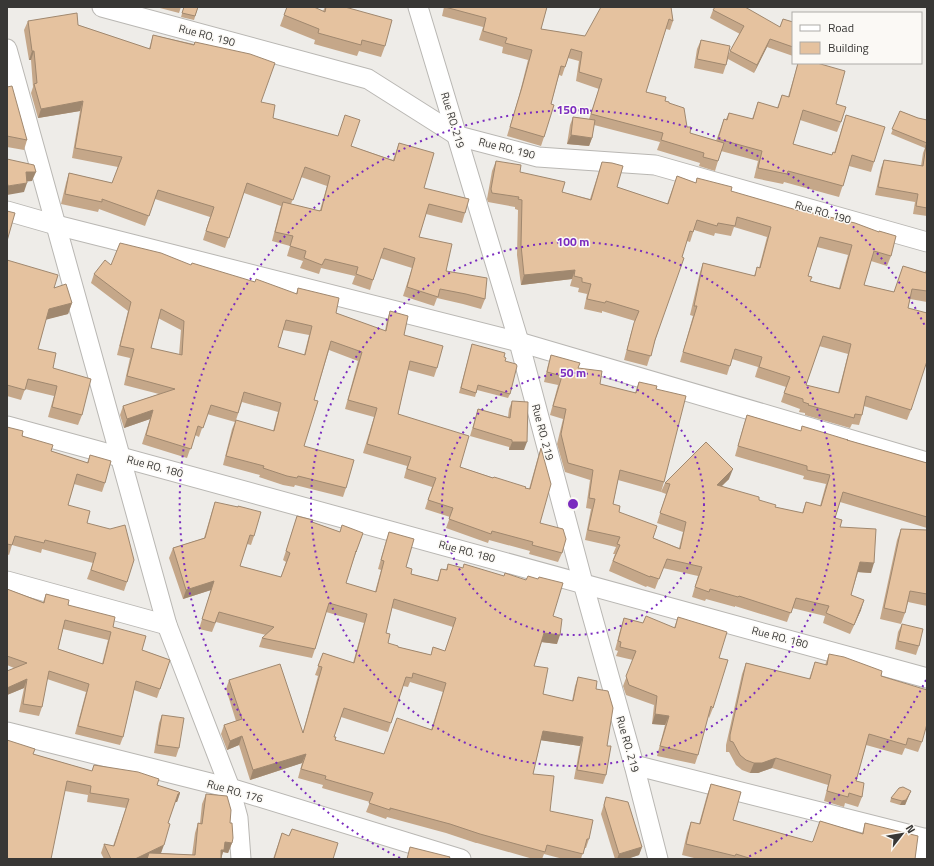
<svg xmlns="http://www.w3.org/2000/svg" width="934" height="866" font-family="'Titillium Web',sans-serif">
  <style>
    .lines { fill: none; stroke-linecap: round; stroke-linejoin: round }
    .minor-casing { stroke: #b9b7b3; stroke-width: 21 }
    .minor { stroke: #fff; stroke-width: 19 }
    .wall { fill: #c5a789; fill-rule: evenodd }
    .shaded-wall { fill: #a0886f }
    .building { fill: #e5c29f; stroke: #a0886f; fill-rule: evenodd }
    .ring { fill: none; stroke: #7b2cbf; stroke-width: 2; stroke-dasharray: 2 4 }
    .labels { text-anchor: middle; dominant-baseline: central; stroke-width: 3; stroke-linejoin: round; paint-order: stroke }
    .street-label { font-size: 11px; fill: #383735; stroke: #fbf9f5 }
    .centre { fill: #7b2cbf; stroke: #fbf9f5; stroke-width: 2 }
    .ring-label { font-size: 12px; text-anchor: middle; font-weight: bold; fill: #7b2cbf; stroke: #fbf9f5; stroke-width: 3; stroke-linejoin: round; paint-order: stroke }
  </style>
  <rect width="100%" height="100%" fill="#eeece8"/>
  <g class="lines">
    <defs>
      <g id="minor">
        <path d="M 102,7 L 368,79 L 458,136 L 538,157 L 655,165 L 927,242"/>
        <path d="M 418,7 L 519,342 L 583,583 L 634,765 L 658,859"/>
        <path d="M 7,49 L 167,625 L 230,788 L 238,818 L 241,859"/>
        <path d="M 7,211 L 56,225 L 519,342 L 927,462"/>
        <path d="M 7,426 L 927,678"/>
        <path d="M 7,581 L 167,625"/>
        <path d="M 7,732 L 230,788 L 461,859"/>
        <path d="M 634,765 L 927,839"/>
        <path d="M 923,859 L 927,838"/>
      </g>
    </defs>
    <use href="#minor" class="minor-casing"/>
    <use href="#minor" class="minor"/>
  </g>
  <g class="wall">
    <path d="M 156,7 L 181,7 L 179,13 Z"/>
    <path d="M 184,7 L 198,7 L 194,20 L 181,17 Z"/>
    <path d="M 287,7 L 323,11 L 325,7 L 345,7 L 385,46 L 381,57 L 359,51 L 357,56 L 314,44 L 315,40 L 280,26 Z"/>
    <path d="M 444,7 L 547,7 L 541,29 L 585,36 L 671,7 L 673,21 L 670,30 L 666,29 L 646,92 L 665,101 L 669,103 L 687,127 L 690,133 L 716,141 L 724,119 L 726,119 L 729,113 L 752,119 L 758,102 L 777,108 L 782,95 L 788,97 L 798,63 L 817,63 L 836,104 L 841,122 L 837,132 L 800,120 L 793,144 L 832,155 L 834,153 L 846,115 L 874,162 L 871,172 L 849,166 L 839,197 L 784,182 L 783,184 L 754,178 L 758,161 L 721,151 L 715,171 L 699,166 L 700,163 L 657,150 L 660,142 L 594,125 L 592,138 L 589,146 L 567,144 L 570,125 L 573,117 L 589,119 L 599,89 L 576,81 L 579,61 L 568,58 L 562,76 L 559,75 L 551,104 L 544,137 L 541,146 L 507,136 L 519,96 L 528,60 L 502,53 L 503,47 L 479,40 L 483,27 L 442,16 Z"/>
    <path d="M 713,10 L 780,27 L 783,19 L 793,22 L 793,56 L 767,47 L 754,73 L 728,59 L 723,74 L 694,68 L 697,49 L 701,40 L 728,56 L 730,51 L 740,34 L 710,18 Z"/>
    <path d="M 28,21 L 78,25 L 149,49 L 153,35 L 194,44 L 195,42 L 261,102 L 273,118 L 351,146 L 393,160 L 399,143 L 424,188 L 465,213 L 462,223 L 426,214 L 419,237 L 446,271 L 485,299 L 481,309 L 463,304 L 437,298 L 434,306 L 403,296 L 412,268 L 380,258 L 370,290 L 352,284 L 355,276 L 321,268 L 319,274 L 300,268 L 303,261 L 287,256 L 290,246 L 272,241 L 281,206 L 244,193 L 225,248 L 203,240 L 210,217 L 155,199 L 145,226 L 99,209 L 98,212 L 61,204 L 66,183 L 69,173 L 112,183 L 118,167 L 72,158 L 80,111 L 38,118 L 31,93 L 33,87 L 31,60 L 29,60 L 24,30 ZM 301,177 L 327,186 L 320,210 L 320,211 L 291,204 Z"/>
    <path d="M 7,87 L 27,140 L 24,150 L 7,147 Z"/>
    <path d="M 900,111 L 918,118 L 927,120 L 927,216 L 913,214 L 915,202 L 875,195 L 881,168 L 884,160 L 921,166 L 923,153 L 925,148 L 891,134 Z"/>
    <path d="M 496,161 L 562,192 L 590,199 L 602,162 L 617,187 L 667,204 L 677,176 L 696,183 L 697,178 L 891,256 L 887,266 L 871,261 L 864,285 L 894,292 L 903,266 L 925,273 L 927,266 L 927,302 L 910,299 L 908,308 L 911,410 L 907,420 L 864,406 L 862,415 L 859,425 L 852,424 L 850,428 L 805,415 L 805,413 L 799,412 L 800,409 L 781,402 L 786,387 L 755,377 L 758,367 L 732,359 L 727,375 L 680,362 L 693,316 L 690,315 L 700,272 L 703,263 L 754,276 L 757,267 L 759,268 L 767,237 L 734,227 L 731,236 L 715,233 L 714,236 L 694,230 L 690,242 L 687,241 L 647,366 L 624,360 L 631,333 L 635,321 L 602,311 L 602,313 L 584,309 L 587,294 L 578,292 L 579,288 L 570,286 L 572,279 L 521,285 L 517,255 L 518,210 L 515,209 L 515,207 L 488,202 L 487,199 L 492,171 ZM 817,247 L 848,255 L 839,288 L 810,281 L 808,276 ZM 819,346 L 848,354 L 838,393 L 806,385 Z"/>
    <path d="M 7,260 L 54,288 L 72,303 L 68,314 L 46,319 L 38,349 L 53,368 L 82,415 L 78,425 L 48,417 L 54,396 L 25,389 L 21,400 L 7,396 Z"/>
    <path d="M 111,265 L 191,265 L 296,294 L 298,288 L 336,313 L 385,331 L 387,320 L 390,311 L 404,335 L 437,368 L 434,377 L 408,370 L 398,414 L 460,467 L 525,488 L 529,489 L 538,457 L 541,448 L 540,523 L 562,553 L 558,562 L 529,554 L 530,551 L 489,540 L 488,543 L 446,528 L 450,517 L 425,509 L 432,487 L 404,478 L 407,466 L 363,453 L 374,417 L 345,409 L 358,361 L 329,350 L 314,400 L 304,446 L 346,488 L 343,497 L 295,485 L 294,487 L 283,485 L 259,477 L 260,475 L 223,465 L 232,429 L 235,422 L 207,414 L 199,437 L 195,435 L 187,458 L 142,444 L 150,419 L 124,428 L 120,415 L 123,406 L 159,394 L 124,385 L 130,358 L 117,355 L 128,311 L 91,283 L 94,274 ZM 158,318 L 181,330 L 179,355 L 151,348 ZM 283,330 L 309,335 L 304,355 L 278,347 ZM 242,402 L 278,412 L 273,431 L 236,420 Z"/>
    <path d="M 472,344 L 504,357 L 510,394 L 508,398 L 477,390 L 475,397 L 459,393 Z"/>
    <path d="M 551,355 L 578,368 L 600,384 L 635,393 L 639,382 L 656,389 L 664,482 L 661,492 L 618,480 L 613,504 L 619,512 L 653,538 L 679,548 L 683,532 L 657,523 L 666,494 L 661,492 L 665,483 L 729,479 L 722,486 L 759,500 L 775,507 L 802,513 L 806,502 L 820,506 L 826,484 L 803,479 L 804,476 L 735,456 L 744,424 L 747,415 L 801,431 L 847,440 L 927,463 L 927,528 L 840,502 L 835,518 L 840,527 L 871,573 L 858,572 L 851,595 L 861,610 L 850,634 L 823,623 L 825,616 L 792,608 L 787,622 L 735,606 L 735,607 L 706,599 L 705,601 L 692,597 L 698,576 L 663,568 L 655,589 L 647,586 L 646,587 L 609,571 L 615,554 L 613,554 L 616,547 L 585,540 L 591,509 L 586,508 L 590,480 L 565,472 L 557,444 L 563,419 L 550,415 L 558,385 L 544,382 L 548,365 Z"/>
    <path d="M 512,401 L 524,450 L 509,450 L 509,447 L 470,436 L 478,409 L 508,417 L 509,409 Z"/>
    <path d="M 7,427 L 51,451 L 87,463 L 90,455 L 105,483 L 102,492 L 74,484 L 68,505 L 87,523 L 127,582 L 124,591 L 87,579 L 93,563 L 42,549 L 41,553 L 12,545 L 9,555 L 7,554 Z"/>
    <path d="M 215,502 L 254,536 L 251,545 L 247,544 L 240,566 L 281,577 L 286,562 L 283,560 L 297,516 L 312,522 L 340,532 L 363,533 L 353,561 L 346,583 L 375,592 L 381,570 L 378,569 L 386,541 L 389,532 L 406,567 L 411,574 L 437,581 L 441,569 L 446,570 L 448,564 L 553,616 L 557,644 L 542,642 L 534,666 L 543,694 L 572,701 L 575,686 L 578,677 L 596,689 L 607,746 L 606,775 L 603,784 L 574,779 L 580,746 L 541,740 L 533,774 L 550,811 L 589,839 L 586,848 L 584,848 L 581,859 L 563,859 L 544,854 L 542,859 L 533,859 L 477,843 L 476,843 L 446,833 L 387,817 L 386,819 L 366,812 L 370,802 L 322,788 L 323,785 L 298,778 L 302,763 L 250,780 L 239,745 L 227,750 L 221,734 L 224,725 L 236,721 L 226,689 L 229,680 L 303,732 L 318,676 L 315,675 L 323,653 L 353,663 L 364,623 L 326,612 L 315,649 L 312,658 L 259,647 L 262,638 L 266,635 L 216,622 L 212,632 L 199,629 L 211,590 L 183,599 L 169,558 L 173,548 L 204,538 L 212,511 ZM 392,608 L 453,627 L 445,651 L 433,647 L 431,655 L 398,647 L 388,643 L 386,633 ZM 410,682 L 443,692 L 431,730 L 384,754 L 335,740 L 334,737 L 341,717 L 388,732 L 403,686 L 408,687 Z"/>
    <path d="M 901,529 L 927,530 L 927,606 L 908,602 L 905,613 L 901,624 L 880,619 L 897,540 Z"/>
    <path d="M 7,589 L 43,602 L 46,594 L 113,627 L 142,650 L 170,660 L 157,698 L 134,690 L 123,737 L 120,745 L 75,734 L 86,692 L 47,679 L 42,707 L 39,716 L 19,712 L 24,688 L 7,695 L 7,671 L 14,668 L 7,665 ZM 63,629 L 108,640 L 102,664 L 58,649 Z"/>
    <path d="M 678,617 L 719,658 L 713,708 L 709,718 L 708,716 L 698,755 L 695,764 L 657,756 L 665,725 L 652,724 L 654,705 L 626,695 L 623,686 L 633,660 L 616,656 L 618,651 L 615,650 L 621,627 L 624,618 L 643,623 L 674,628 Z"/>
    <path d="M 902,624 L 919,646 L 916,655 L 895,649 L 898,632 Z"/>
    <path d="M 829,654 L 881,676 L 922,742 L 918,752 L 905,748 L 902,755 L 866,745 L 856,781 L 862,797 L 858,807 L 845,803 L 844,807 L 824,801 L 828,785 L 772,768 L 758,773 L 750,773 L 742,770 L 736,765 L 729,752 L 726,752 L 726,745 L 742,674 L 746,663 L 809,679 L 815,662 L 825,665 Z"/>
    <path d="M 162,715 L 179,748 L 176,757 L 154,753 L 159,723 Z"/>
    <path d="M 33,754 L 92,771 L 94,765 L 180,793 L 177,802 L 175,802 L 168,823 L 161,853 L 192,855 L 195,833 L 198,823 L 200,823 L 202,804 L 206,794 L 230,823 L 232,843 L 228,853 L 223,852 L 221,859 L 104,859 L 101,853 L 104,844 L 113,846 L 126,808 L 87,802 L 88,795 L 65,791 Z"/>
    <path d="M 711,784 L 733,820 L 812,842 L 813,841 L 820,821 L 862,834 L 865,823 L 916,846 L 915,859 L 698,859 L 682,855 L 687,833 L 691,822 L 699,824 L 707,795 Z"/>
    <path d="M 911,791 L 905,805 L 900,805 L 890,802 L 891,798 Z"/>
    <path d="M 606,797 L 642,847 L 639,855 L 627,859 L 615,859 L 601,814 Z"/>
    <path d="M 282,833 L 333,859 L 273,859 Z"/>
  </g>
  <g class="shaded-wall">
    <path d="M 770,39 L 767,47 L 754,73 L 757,65 Z"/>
    <path d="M 32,51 L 34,51 L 31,60 L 29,60 Z"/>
    <path d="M 83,101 L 80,111 L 38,118 L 41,109 Z"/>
    <path d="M 571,135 L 592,138 L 589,146 L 567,144 Z"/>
    <path d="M 26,172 L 36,172 L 32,181 L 22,182 Z"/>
    <path d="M 27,183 L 24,192 L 7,195 L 7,188 L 8,186 Z"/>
    <path d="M 575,270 L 572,279 L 521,285 L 524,275 Z"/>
    <path d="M 72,303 L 68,314 L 45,320 L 49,309 Z"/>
    <path d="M 153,410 L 150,419 L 124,428 L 127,419 Z"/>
    <path d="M 512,442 L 527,442 L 524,450 L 509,450 Z"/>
    <path d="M 733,469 L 729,479 L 713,494 L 717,485 Z"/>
    <path d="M 860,562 L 874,563 L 871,573 L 857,572 Z"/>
    <path d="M 214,581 L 211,590 L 183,599 L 186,590 Z"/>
    <path d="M 864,600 L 861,610 L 850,634 L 854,625 Z"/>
    <path d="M 544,633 L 560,635 L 557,644 L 541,642 Z"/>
    <path d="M 27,679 L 24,688 L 7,695 L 7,688 Z"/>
    <path d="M 655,714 L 669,716 L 665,725 L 652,724 Z"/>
    <path d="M 543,731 L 583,737 L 580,746 L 539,740 Z"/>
    <path d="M 242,736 L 239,745 L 227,750 L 230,741 Z"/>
    <path d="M 306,754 L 302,763 L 250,780 L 253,770 Z"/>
    <path d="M 776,758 L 772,768 L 758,773 L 750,773 L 754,763 Z"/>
    <path d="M 911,791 L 905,805 L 900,805 L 902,801 Z"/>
    <path d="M 180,793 L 177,802 L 175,802 L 178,794 Z"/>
    <path d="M 225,842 L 232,843 L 228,853 L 223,852 L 221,859 L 221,850 Z"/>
    <path d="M 164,845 L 161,853 L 149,853 L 147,859 L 135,859 Z"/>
    <path d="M 642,847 L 639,855 L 627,859 L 617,859 L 619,854 Z"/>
  </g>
  <g class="building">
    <path d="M 184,7 L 198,7 L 195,16 L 182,13 Z"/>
    <path d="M 287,7 L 314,7 L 325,12 L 326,7 L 345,7 L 392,20 L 385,46 L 362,40 L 361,45 L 318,33 L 319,29 L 284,15 Z"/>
    <path d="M 445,7 L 547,7 L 541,29 L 585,36 L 601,7 L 671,7 L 673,21 L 669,19 L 646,92 L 666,97 L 665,101 L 669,102 L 669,103 L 684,108 L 687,127 L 691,127 L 690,133 L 724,143 L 718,161 L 703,157 L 704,153 L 661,140 L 663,133 L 591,114 L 602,79 L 579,72 L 582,52 L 571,49 L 565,67 L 561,66 L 551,104 L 554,105 L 544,137 L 510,127 L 522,87 L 532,50 L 505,43 L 507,38 L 483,31 L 486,18 Z"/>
    <path d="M 715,7 L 745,7 L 780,27 L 783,19 L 793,22 L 793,47 L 770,39 L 757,65 L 730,51 L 744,26 L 713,10 Z"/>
    <path d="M 77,13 L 78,25 L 150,49 L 153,35 L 194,45 L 195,42 L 250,54 L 275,63 L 261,102 L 275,105 L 273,118 L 338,136 L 345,115 L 360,120 L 351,146 L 394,161 L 399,143 L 434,153 L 424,188 L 469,199 L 465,213 L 429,204 L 419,237 L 452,244 L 446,271 L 487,278 L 485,299 L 466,294 L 440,289 L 438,297 L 407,287 L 415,258 L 384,248 L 373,280 L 356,274 L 358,267 L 325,259 L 322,265 L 304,258 L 306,251 L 290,246 L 293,236 L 275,232 L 283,202 L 320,211 L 320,210 L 321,211 L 330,176 L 305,167 L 293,200 L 247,183 L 229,238 L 206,231 L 214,207 L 158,190 L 149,216 L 102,199 L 102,202 L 65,194 L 69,173 L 112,183 L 122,157 L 75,148 L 83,101 L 41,109 L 34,84 L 37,83 L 34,51 L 32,51 L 28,21 Z"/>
    <path d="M 701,40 L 730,46 L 726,65 L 697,59 Z"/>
    <path d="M 798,63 L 817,63 L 845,71 L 836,104 L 846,107 L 841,122 L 803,110 L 793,144 L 832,155 L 833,152 L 835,153 L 846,115 L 885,127 L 874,162 L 852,155 L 843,186 L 788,171 L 787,174 L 758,168 L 762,151 L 718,139 L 724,119 L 727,120 L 729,113 L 753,119 L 758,102 L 778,108 L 782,95 L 789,97 Z"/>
    <path d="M 12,86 L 27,140 L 7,136 L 7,87 Z"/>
    <path d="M 900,111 L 918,118 L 927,120 L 927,143 L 892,129 Z"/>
    <path d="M 573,117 L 595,120 L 592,138 L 571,135 Z"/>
    <path d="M 926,145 L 927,145 L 927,208 L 916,206 L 918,194 L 878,187 L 884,160 L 923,166 Z"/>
    <path d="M 7,159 L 34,165 L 36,172 L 26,172 L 27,183 L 8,186 L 7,181 Z"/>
    <path d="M 496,161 L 521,165 L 520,172 L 565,182 L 562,192 L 591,200 L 602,162 L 612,163 L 623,166 L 617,187 L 668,204 L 677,176 L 696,183 L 697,178 L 732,187 L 731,191 L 800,211 L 800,210 L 855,223 L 879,232 L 879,231 L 896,236 L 891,256 L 874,251 L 864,285 L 894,292 L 903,266 L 926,273 L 927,268 L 927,291 L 912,289 L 908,308 L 927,313 L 927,361 L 911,410 L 866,396 L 862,415 L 855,414 L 854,418 L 808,405 L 809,404 L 803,402 L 803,399 L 784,393 L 790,377 L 759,367 L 762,357 L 735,349 L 730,366 L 683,352 L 697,306 L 694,306 L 703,263 L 755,276 L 757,267 L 760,268 L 771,227 L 737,217 L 735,226 L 718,223 L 717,226 L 697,220 L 693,232 L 690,231 L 682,257 L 684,258 L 655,340 L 651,356 L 627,350 L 634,323 L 639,311 L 606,301 L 605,303 L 587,299 L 591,284 L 582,282 L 582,278 L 574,276 L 575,270 L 524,275 L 521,245 L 522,200 L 518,199 L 519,197 L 492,193 L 491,189 ZM 820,237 L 852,245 L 840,289 L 810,281 L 812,277 L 808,276 ZM 823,336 L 851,344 L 839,393 L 806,385 Z"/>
    <path d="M 7,211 L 15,213 L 7,241 Z"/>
    <path d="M 120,243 L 161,253 L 191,265 L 192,263 L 255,282 L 256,279 L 297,294 L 298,288 L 339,298 L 336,313 L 386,331 L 390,311 L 408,316 L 404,335 L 443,346 L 437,368 L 410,361 L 398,414 L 469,436 L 460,467 L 493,478 L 494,477 L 526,487 L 525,488 L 530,489 L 541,448 L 551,484 L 540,523 L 563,529 L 566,539 L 562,553 L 532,545 L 533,542 L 492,531 L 491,534 L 449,519 L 453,508 L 428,500 L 436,478 L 407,469 L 411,457 L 367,444 L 377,408 L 348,400 L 362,352 L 331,341 L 314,400 L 318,401 L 304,446 L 354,460 L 346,488 L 298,476 L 297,478 L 287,476 L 263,468 L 264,466 L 226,456 L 236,420 L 274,431 L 281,403 L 244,392 L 238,413 L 211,405 L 203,428 L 198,426 L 191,449 L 146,435 L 153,410 L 127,419 L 123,406 L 175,389 L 127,376 L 134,349 L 120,346 L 131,302 L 94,274 L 105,260 L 111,265 ZM 161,309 L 184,321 L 182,355 L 151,348 ZM 286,320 L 312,326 L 305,355 L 278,347 Z"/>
    <path d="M 7,260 L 58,275 L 54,288 L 66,284 L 72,303 L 49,309 L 38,349 L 56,353 L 53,368 L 91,379 L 82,415 L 52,407 L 57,386 L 28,379 L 25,390 L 7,385 Z"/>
    <path d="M 472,344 L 505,353 L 504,357 L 506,358 L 505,361 L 516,364 L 517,366 L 510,394 L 478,385 L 476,393 L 461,388 Z"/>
    <path d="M 551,355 L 580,363 L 578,368 L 602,371 L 600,384 L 636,393 L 639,382 L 657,386 L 656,389 L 686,396 L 664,482 L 620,470 L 613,504 L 620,506 L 619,512 L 657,526 L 653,538 L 680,549 L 686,522 L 660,513 L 670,484 L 665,483 L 706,442 L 733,469 L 717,485 L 759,497 L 759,500 L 776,505 L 775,507 L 803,513 L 806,502 L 821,506 L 830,475 L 807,470 L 807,466 L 738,446 L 747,415 L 801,431 L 802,426 L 848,440 L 847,440 L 927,463 L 927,517 L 843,492 L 835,518 L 842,520 L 840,527 L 876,529 L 874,563 L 860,562 L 851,595 L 864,600 L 854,625 L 826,613 L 829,606 L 796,598 L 791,613 L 739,596 L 738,597 L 710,589 L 709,592 L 695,587 L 702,567 L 667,559 L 659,579 L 650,576 L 650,577 L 613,561 L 620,545 L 617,544 L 620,537 L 588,530 L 595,499 L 589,498 L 593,470 L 568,463 L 561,434 L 566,409 L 553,406 L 562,376 L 547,372 Z"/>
    <path d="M 512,401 L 528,402 L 527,442 L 512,442 L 512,440 L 473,428 L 478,409 L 510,418 Z"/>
    <path d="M 7,427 L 23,431 L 22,436 L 53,445 L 51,451 L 88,463 L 90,455 L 111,461 L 105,483 L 77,474 L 68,505 L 90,511 L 87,523 L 110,529 L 125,525 L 134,560 L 127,582 L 91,570 L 96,553 L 45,540 L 44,543 L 15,536 L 12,545 L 7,544 Z"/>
    <path d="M 215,502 L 238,507 L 238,506 L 261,512 L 254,536 L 250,535 L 240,566 L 281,577 L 290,553 L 286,551 L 297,516 L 313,520 L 312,522 L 340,532 L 342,525 L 363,533 L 356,552 L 356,551 L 346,583 L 376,592 L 384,561 L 381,560 L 389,532 L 414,539 L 406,567 L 412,569 L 411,574 L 438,581 L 441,569 L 447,570 L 448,564 L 463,568 L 464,564 L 504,576 L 505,573 L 526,580 L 528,576 L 538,579 L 539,577 L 563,583 L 553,616 L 562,619 L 560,635 L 544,633 L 534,666 L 548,668 L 543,694 L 573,701 L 578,677 L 597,681 L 596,689 L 608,691 L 613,708 L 607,746 L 611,746 L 606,775 L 577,770 L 583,737 L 543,731 L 533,774 L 554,776 L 550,811 L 593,820 L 589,839 L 587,839 L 583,854 L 547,845 L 545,852 L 480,834 L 450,824 L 390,808 L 390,810 L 369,803 L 373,793 L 325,779 L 326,776 L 301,769 L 306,754 L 253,770 L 242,736 L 230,741 L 224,725 L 242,719 L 229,680 L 280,664 L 303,733 L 322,667 L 318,666 L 323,653 L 354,663 L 367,614 L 329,603 L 315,649 L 262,638 L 274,627 L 219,612 L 215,623 L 202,619 L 214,581 L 186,590 L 173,548 L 205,538 ZM 394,599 L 456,618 L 445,651 L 433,647 L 431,655 L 398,647 L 398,646 L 388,643 L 390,634 L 386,633 ZM 413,673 L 446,683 L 432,730 L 397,718 L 384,754 L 335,740 L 336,737 L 334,737 L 344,708 L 391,723 L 406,677 L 412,678 Z"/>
    <path d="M 901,529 L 927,530 L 927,594 L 910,591 L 905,613 L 884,608 Z"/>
    <path d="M 7,589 L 44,603 L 46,594 L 69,600 L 68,605 L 115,617 L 113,627 L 146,636 L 142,650 L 170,660 L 160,689 L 136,681 L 123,737 L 78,726 L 89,684 L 49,671 L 42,707 L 23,704 L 27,679 L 7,688 L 7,671 L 27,663 L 7,656 ZM 65,620 L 111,632 L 103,664 L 58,649 Z"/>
    <path d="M 646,616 L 675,628 L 678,617 L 727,632 L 719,658 L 728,660 L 713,708 L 711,706 L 698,755 L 660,746 L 669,716 L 655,714 L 657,696 L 629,685 L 626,676 L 636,651 L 620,647 L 621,642 L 618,641 L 624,618 L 643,623 Z"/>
    <path d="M 902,624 L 923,629 L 919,646 L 898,641 Z"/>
    <path d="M 829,654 L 844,657 L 882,671 L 881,676 L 927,690 L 927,724 L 922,742 L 908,738 L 906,745 L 869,734 L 856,781 L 864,783 L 862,797 L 849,793 L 848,797 L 827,791 L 831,775 L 776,758 L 762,763 L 754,763 L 746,760 L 740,755 L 733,742 L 730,741 L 730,735 L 746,663 L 810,679 L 815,662 L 827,665 Z"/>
    <path d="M 162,715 L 184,718 L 179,748 L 157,745 Z"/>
    <path d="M 7,740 L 35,749 L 33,754 L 92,771 L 94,765 L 138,772 L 159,779 L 157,785 L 179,792 L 180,793 L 178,794 L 168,823 L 170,824 L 164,845 L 135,859 L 111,859 L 104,844 L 114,846 L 129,799 L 90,793 L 91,786 L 67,781 L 51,859 L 7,859 Z"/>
    <path d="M 711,784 L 741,792 L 733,820 L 812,842 L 813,841 L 820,821 L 863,834 L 865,823 L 918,836 L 915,859 L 752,859 L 736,854 L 735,856 L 686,844 L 691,822 L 700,824 Z"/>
    <path d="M 903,787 L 911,791 L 906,800 L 902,801 L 891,798 L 899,788 Z"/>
    <path d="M 206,794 L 227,796 L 231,810 L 230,823 L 232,823 L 233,838 L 232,843 L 225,842 L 224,850 L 221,850 L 221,859 L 147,859 L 149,853 L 195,855 L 198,823 L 202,824 Z"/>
    <path d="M 606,797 L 628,802 L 642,847 L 619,854 L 604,805 Z"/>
    <path d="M 292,829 L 338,843 L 333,859 L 274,859 L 282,833 L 289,836 Z"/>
    <path d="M 410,847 L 450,857 L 449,859 L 451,859 L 407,859 Z"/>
  </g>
  <g class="ring">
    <circle cx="573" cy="504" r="131"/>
    <circle cx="573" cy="504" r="262"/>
    <path d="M926 680A394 394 0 0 1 746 858M400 858A394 394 0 1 1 926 328"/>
  </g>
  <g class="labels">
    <g class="street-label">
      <text transform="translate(207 35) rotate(15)">Rue RO. 190</text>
      <text transform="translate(453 120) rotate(73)">Rue RO. 219</text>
      <text transform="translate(507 148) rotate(14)">Rue RO. 190</text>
      <text transform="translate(823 212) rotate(16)">Rue RO. 190</text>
      <text transform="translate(543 432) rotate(75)">Rue RO. 219</text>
      <text transform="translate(155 466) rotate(15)">Rue RO. 180</text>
      <text transform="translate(467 551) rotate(15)">Rue RO. 180</text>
      <text transform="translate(780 637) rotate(15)">Rue RO. 180</text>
      <text transform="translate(628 744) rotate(74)">Rue RO. 219</text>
      <text transform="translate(235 791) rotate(16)">Rue RO. 176</text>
    </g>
  </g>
  <circle cx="573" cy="504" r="6" class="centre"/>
  <g class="ring-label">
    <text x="573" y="114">150 m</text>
    <text x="573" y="246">100 m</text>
    <text x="573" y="377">50 m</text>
  </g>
  <rect width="934" height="866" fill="none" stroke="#383735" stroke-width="16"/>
  <rect x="792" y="12" width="130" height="52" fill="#fbf9f5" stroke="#adaba8"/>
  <rect x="800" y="25" width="20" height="6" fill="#ffffff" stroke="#adaba8"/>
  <text x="828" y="32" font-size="12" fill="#383735">Road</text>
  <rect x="800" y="42" width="20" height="12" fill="#e5c29f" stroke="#adaba8"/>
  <text x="828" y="52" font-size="12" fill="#383735">Building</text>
  <g transform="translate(902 834) rotate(59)" stroke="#fbf9f5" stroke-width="3" paint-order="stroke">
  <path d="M0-3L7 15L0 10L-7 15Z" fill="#383735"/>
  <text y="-6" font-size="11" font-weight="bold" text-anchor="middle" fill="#383735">N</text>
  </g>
</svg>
